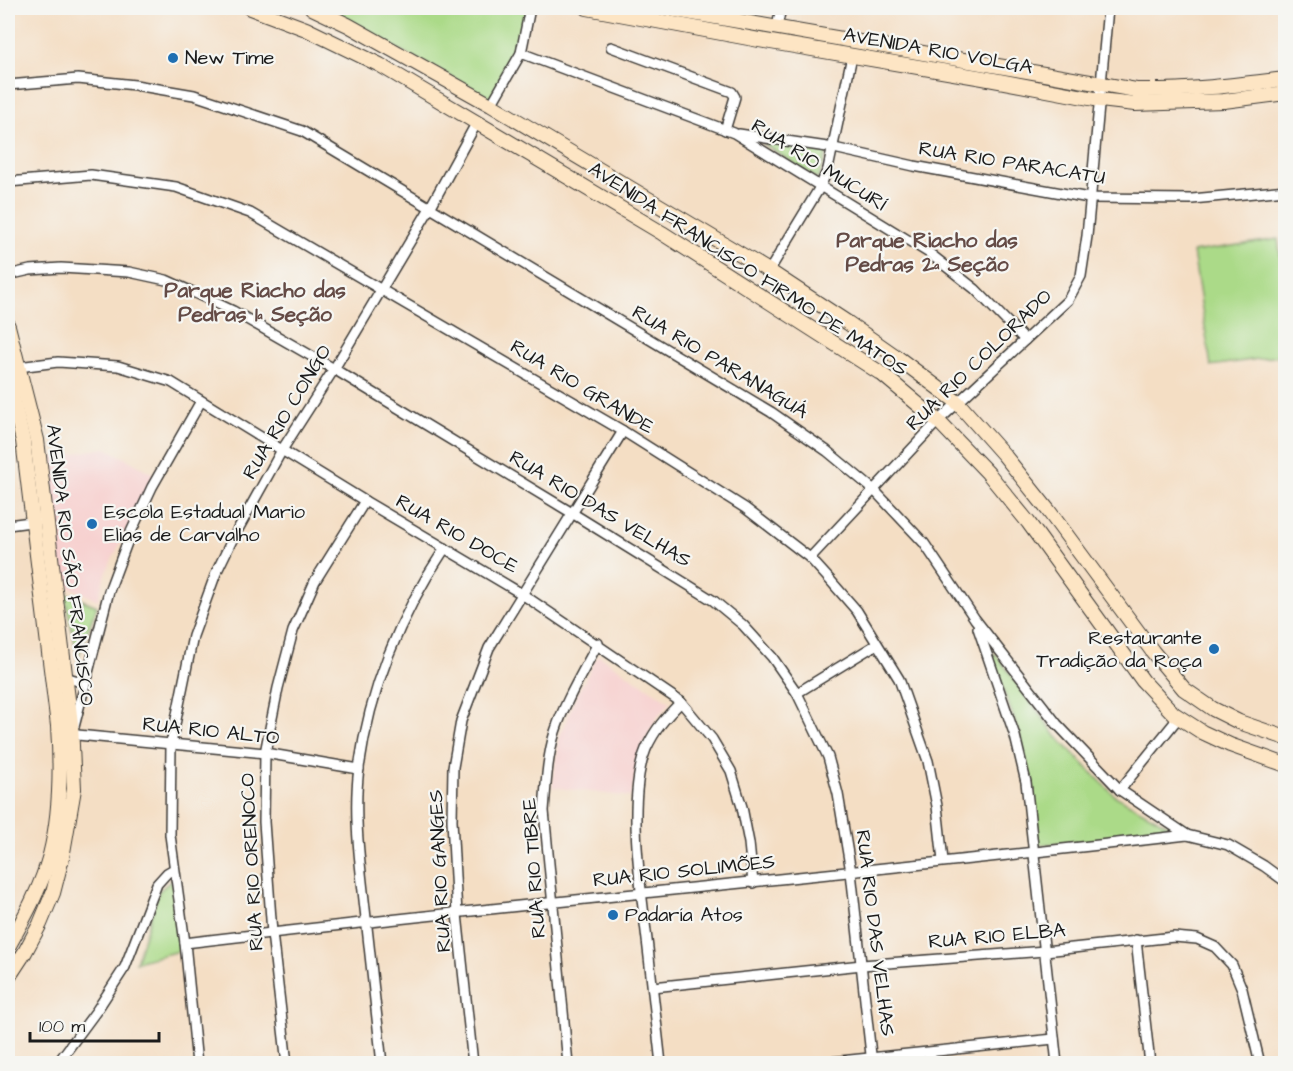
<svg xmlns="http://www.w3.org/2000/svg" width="1293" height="1071" font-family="'Architects Daughter',sans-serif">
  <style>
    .built { fill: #f7d0cf }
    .green { fill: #abda88; stroke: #647b52; stroke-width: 1.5 }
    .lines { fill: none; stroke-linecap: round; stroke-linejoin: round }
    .street-casing { stroke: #3c3935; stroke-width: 12 }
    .secondary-casing { stroke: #3c3935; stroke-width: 16 }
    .street { stroke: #fff; stroke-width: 9 }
    .secondary { stroke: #fde5c4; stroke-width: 14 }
    .poi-dot { fill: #1f6fb2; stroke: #f6f6f2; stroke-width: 2 }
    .labels { text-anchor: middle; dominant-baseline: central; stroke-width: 4.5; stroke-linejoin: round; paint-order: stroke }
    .street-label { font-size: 20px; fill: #1c1c1c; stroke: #f6f6f2 }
    .poi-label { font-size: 20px; fill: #1c1c1c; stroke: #f6f6f2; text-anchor: start }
    .neighbourhood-label { font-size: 21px; font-weight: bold; fill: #644b46; stroke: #f6f6f2 }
  </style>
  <rect width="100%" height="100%" fill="#f6f6f2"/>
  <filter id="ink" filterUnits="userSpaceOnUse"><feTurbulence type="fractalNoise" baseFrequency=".0167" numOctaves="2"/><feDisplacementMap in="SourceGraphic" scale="12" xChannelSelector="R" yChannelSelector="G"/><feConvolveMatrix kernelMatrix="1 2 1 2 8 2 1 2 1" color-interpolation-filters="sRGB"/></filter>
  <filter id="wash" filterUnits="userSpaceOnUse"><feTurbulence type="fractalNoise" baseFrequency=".008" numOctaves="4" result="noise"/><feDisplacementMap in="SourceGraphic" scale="24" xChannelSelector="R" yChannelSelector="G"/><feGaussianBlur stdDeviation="1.35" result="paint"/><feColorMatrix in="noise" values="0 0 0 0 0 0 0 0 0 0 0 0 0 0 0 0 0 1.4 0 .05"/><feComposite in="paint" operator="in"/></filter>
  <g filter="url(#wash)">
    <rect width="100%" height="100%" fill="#f4dec4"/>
    <g class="built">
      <path d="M 106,448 L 154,474 L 105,574 L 98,600 L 60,583 L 49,458 Z"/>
      <path d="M 598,655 L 670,702 L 656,719 L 643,746 L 631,797 L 552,787 L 560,735 L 576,696 Z"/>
    </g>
    <g class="green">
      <path d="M 319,8 L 529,8 L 517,52 L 491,98 Z"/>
      <path d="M 762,143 L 827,153 L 818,179 Z"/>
      <path d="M 1278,239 L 1285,289 L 1285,355 L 1211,366 L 1193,252 Z"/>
      <path d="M 64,593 L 97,606 L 78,658 Z"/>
      <path d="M 995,653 L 1056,736 L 1115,796 L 1170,826 L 1169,834 L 1035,845 L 1033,786 L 1018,729 L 991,658 Z"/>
      <path d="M 173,879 L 183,950 L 136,962 L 159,891 Z"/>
    </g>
  </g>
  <g filter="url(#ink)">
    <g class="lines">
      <defs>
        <g id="street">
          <path d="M 777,27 L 781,8"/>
          <path d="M 611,47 L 732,92 L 735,97 L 725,130"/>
          <path d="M 521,53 L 734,133 L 929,253 L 975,289 L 1025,340"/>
          <path d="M 8,85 L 78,79 L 135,85 L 194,95 L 302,131 L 771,412 L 827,451 L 874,490 L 924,543 L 975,619 L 1057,724 L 1120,790 L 1187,835 L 1228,845 L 1264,866 L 1286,882"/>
          <path d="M 491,105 L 521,53 L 530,8"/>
          <path d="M 739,134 L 834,148 L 914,166 L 1089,198 L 1192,199 L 1286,190"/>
          <path d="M 8,182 L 91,175 L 176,187 L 250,213 L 623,431 L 745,508 L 810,558 L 830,580 L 857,611 L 899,679 L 928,761 L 937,806 L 943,861"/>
          <path d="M 769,271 L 820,187 L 828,169 L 852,56"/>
          <path d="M 8,275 L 30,270 L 61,268 L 129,272 L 166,280 L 197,294 L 233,311 L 334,369 L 572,513 L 714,601 L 743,625 L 772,657 L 797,693 L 828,757 L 838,794 L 851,872 L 872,1064"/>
          <path d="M 18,367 L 58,362 L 118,366 L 171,382 L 365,501 L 522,594 L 681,702 L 712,739 L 731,771 L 742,807 L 749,843 L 753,883"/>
          <path d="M 8,525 L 38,521"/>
          <path d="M 810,558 L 938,421 L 1068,300 L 1081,276 L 1087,236 L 1108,8"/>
          <path d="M 978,628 L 1015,736 L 1026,782 L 1057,1064"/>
          <path d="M 65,677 L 78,681 L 88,676"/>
          <path d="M 797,693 L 877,644"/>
          <path d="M 74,727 L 109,591 L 131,532 L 152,487 L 201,401"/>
          <path d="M 67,734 L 265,753 L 359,769"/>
          <path d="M 1120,790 L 1179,717"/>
          <path d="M 1136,940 L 1150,1064"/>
          <path d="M 185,943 C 518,903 853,874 1187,835"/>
          <path d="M 653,987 L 862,965 L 1045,951 L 1174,937 L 1197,939 L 1215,947 L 1232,965 L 1242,989 L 1260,1064"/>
          <path d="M 57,1064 L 97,1010 L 125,967 L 157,884 L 167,873 L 174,869"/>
          <path d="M 197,1064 L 185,943 L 170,835 L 171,744 L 193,636 L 216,573 L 232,540 L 282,450 L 334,369 L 430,208 L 477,122"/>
          <path d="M 287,1064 L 272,933 L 264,822 L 265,753 L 278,688 L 293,631 L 315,581 L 365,501"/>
          <path d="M 382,1064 C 376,1012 371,960 365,909 C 360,863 353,814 359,768 C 370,688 400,615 445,548"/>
          <path d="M 473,1064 L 457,914 L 452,820 L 453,767 L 461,721 L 489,648 L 623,431"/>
          <path d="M 568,1064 L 544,811 C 546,785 547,758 555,732 C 565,701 583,672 598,643"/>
          <path d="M 661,1064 C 656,1022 652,981 647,940 C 641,888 626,798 646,749 C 655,729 666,717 681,702"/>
          <path d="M 811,1064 L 1054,1039"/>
        </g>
        <g id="secondary">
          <path d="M 250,8 L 306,29 L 380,65 L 662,233 L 882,374 L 938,421 L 988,473 L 1028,522 L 1143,681 L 1174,714 L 1202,732 L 1230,745 L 1286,765"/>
          <path d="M 312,8 L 348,25 L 491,105 L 769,271 L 848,323 L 898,358 L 957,402 L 1004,455 L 1048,510 L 1153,652 L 1184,689 L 1213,709 L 1239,722 L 1286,738"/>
          <path d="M 587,8 L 759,40 L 983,78 L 1100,100 L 1135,104 L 1224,101 L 1286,93"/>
          <path d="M 664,8 L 1136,90 C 1186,91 1236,85 1286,79"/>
          <path d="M 8,326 L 37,440 L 71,724 L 74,789 L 62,858 L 53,893 L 40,924 L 25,952 L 8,978"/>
          <path d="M 8,379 L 23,441 L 58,726 C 61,769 61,813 50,855 C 41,888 24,918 8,947"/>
        </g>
      </defs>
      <use href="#street" class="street-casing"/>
      <use href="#secondary" class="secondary-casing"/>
      <use href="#street" class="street"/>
      <use href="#secondary" class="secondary"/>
    </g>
  </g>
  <g class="poi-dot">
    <circle cx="173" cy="58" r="6"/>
    <circle cx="92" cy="524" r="6"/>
    <circle cx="1214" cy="649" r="6"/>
    <circle cx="613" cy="915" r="6"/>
  </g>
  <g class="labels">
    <g class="street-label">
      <text transform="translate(938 51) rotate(10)">AVENIDA RIO VOLGA</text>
      <text transform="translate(1012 163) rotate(9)">RUA RIO PARACATU</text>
      <text transform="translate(819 165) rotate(32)">RUA RIO MUCURÍ</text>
      <text transform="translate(748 269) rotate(33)">AVENIDA FRANCISCO FIRMO DE MATOS</text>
      <text transform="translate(979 360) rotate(-44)">RUA RIO COLORADO</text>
      <text transform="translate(720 362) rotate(31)">RUA RIO PARANAGUÁ</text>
      <text transform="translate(582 387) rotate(31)">RUA RIO GRANDE</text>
      <text transform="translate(287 412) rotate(-59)">RUA RIO CONGO</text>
      <text transform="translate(600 509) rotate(31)">RUA RIO DAS VELHAS</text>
      <text transform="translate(457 534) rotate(30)">RUA RIO DOCE</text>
      <text transform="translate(70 565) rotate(83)">AVENIDA RIO SÃO FRANCISCO</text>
      <text transform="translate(211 731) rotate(6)">RUA RIO ALTO</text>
      <text transform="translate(252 862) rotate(-93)">RUA RIO ORENOCO</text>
      <text transform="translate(534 868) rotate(-94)">RUA RIO TIBRE</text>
      <text transform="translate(440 871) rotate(-93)">RUA RIO GANGES</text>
      <text transform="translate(684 871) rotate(-6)">RUA RIO SOLIMÕES</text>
      <text transform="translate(875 933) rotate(83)">RUA RIO DAS VELHAS</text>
      <text transform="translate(997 936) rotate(-5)">RUA RIO ELBA</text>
    </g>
    <g class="poi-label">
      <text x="185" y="58">New Time</text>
      <text x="104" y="512">Escola Estadual Mario<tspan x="104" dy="23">Elias de Carvalho</tspan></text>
      <text x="1202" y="638" text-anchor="end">Restaurante<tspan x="1202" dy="23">Tradição da Roça</tspan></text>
      <text x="625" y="915">Padaría Atos</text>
    </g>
    <g class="neighbourhood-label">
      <text x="927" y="240">Parque Riacho das<tspan x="927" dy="24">Pedras 2ª Seção</tspan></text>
      <text x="255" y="290">Parque Riacho das<tspan x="255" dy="24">Pedras 1ª Seção</tspan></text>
    </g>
  </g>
  <rect width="1293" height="1071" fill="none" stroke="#f6f6f2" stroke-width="30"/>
  <path d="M30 1032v9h129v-9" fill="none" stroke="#1c1c1c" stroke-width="3"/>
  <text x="39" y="1032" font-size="18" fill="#1c1c1c" stroke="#f6f6f2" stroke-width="4.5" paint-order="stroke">100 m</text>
</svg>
